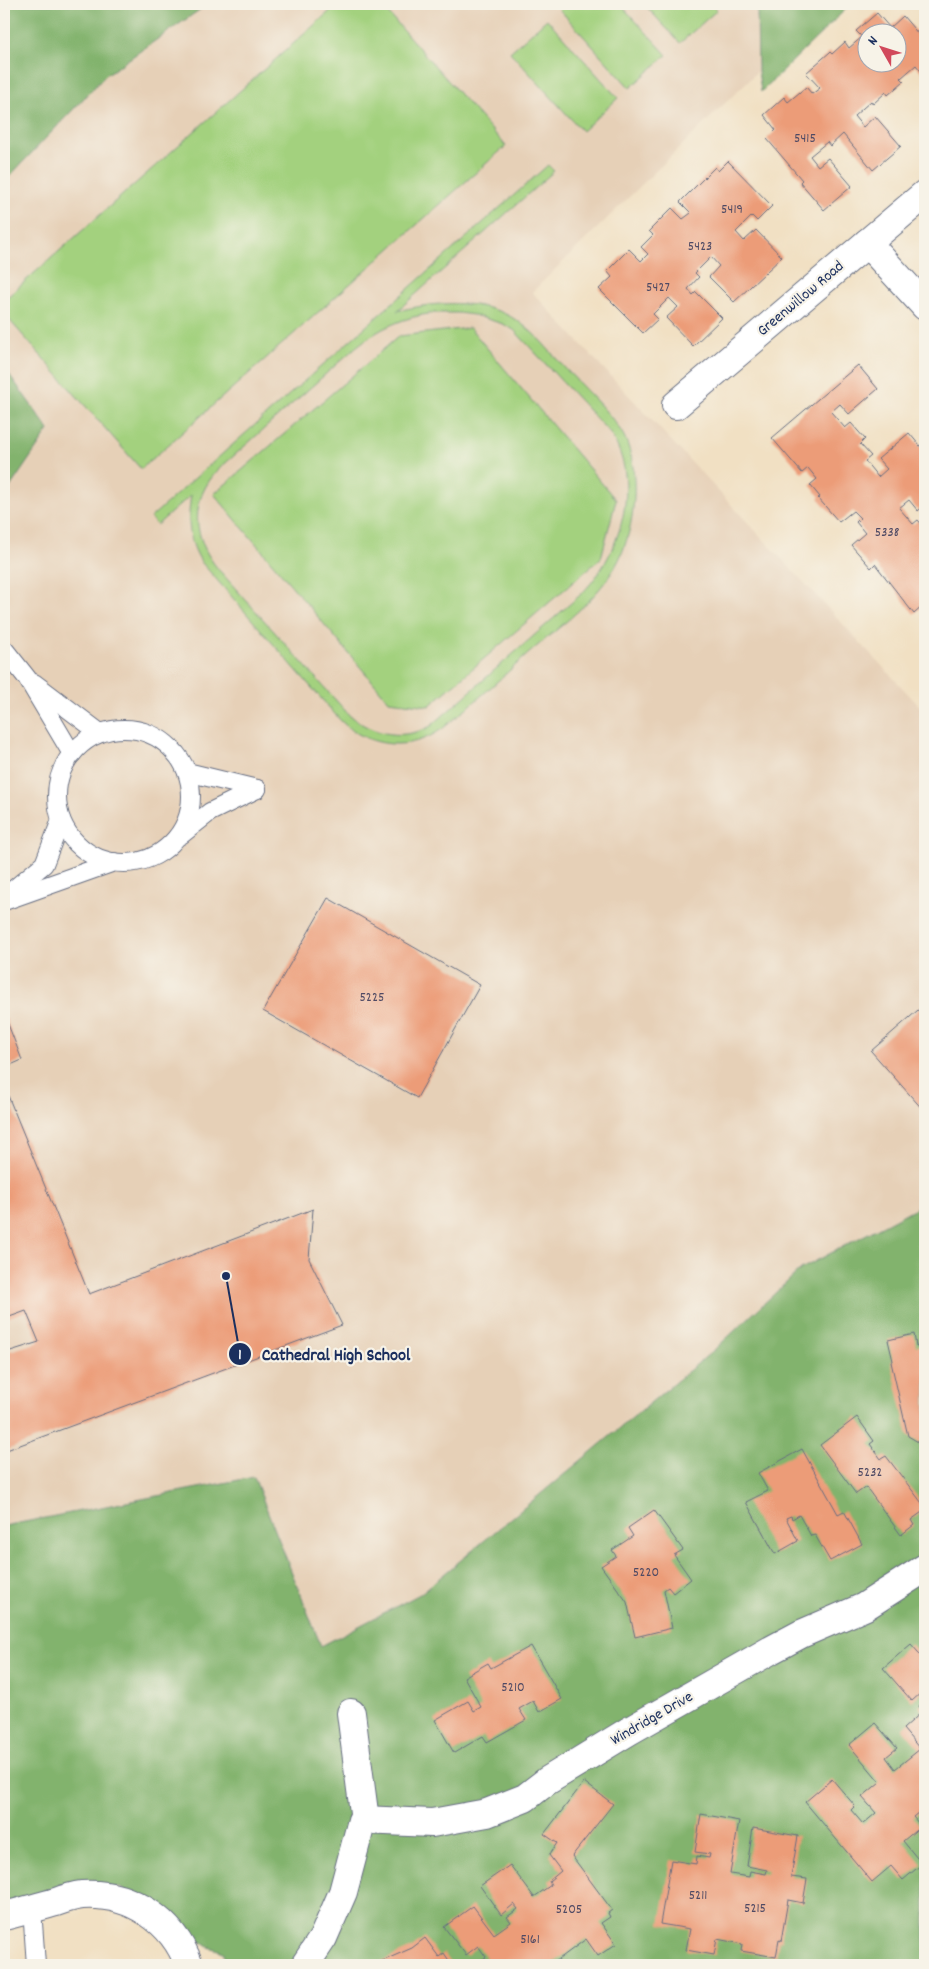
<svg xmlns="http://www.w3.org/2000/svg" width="929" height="1969" font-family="Dekko,sans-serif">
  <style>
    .built { fill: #e6d0b7 }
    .green { fill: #a3d17e; stroke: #5f806e; fill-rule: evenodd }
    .forest { fill: #82b36d; stroke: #4e7166 }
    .building { fill: #ec9c78; fill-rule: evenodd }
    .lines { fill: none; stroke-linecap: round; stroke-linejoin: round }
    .service-casing { stroke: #666d81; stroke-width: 20 }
    .minor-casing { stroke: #666d81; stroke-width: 30 }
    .service { stroke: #fff; stroke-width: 18 }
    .minor { stroke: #fff; stroke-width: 28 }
    .labels { text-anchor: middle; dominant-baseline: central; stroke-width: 4.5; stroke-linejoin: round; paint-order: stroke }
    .number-label { font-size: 14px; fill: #4f4a64 }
    .street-label { font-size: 16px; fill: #1b2f5e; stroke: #f7f3e8 }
    .leader { fill: none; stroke: #1b2f5e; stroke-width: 2 }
    .callout-dot { fill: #1b2f5e; stroke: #f7f3e8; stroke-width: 2 }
    .mark-label { font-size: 15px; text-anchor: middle; font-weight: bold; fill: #fff }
    .callout-label { font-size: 18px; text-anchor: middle; font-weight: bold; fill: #1b2f5e; stroke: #f7f3e8; stroke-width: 4.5; stroke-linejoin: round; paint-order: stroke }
  </style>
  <rect width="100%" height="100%" fill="#f7f3e8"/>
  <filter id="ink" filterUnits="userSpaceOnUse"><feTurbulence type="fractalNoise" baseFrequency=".02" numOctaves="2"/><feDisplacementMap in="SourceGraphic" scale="10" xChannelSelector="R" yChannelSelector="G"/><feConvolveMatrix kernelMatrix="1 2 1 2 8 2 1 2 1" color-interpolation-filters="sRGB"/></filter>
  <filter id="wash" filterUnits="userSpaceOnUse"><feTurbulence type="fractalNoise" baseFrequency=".0096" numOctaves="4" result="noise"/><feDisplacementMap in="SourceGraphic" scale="20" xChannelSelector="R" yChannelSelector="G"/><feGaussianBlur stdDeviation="1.12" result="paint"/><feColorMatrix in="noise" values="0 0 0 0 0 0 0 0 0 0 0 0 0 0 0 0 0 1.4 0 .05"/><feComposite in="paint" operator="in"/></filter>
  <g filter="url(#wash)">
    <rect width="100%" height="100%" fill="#f1e0c3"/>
    <path class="built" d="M 208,4 L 754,4 L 757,8 L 758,71 L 532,292 L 925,712 L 925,1203 L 801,1269 L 714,1350 L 420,1594 L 321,1646 L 254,1477 L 4,1526 L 4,496 L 49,430 L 4,367 L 4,182 L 106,75 Z"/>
    <g class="green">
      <path d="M 338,4 L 380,4 L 506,146 L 141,469 L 4,314 L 4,300 Z"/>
      <path d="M 564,4 L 620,4 L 667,55 L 630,88 L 559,9 Z"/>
      <path d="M 644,4 L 711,4 L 717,10 L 680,43 Z"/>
      <path d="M 547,19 L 618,98 L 582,131 L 510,52 Z"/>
      <path d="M 548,165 L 554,171 L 397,311 C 432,303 466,299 501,312 C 528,323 545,346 563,366 C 582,387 606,408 621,431 C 641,462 636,520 622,553 C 604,596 562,624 528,654 C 500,679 472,705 442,729 C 410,752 369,748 341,721 L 202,563 C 188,541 187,521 191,495 L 157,525 L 150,518 ZM 434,313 L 458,313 L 474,315 L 503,324 L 514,330 L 609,432 C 644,481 620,558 579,596 L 431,726 C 403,741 374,735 350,716 L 218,569 C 192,537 189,500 219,469 L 356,347 C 379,328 404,317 434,313 Z"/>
      <path d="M 470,328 L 616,500 L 601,558 L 429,706 L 389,701 L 214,494 L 399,336 Z"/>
    </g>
    <g class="forest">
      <path d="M 4,4 L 208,4 L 106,75 L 4,182 Z"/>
      <path d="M 754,4 L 851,4 L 761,92 L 758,71 L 757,8 Z"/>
      <path d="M 4,367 L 49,430 L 4,496 Z"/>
      <path d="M 925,1203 L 925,1965 L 225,1965 L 224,1952 L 209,1947 L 119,1887 L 4,1907 L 4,1526 L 254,1477 L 321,1646 L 420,1594 L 714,1350 L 801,1269 Z"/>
    </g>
    <g id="blocks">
      <g class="building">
        <path d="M 877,13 L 890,28 L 903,16 L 925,42 L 925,76 L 916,65 L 901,78 L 904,81 L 888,95 L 886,92 L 873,104 L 871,101 L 854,116 L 863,127 L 875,116 L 901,146 L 873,170 L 843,134 L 830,146 L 827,142 L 810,156 L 818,166 L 828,158 L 852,186 L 824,210 L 800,182 L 802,180 L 767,139 L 776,130 L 764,115 L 784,97 L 788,102 L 806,87 L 812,94 L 820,88 L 806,73 L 830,52 L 832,54 L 845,42 L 849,48 L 862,37 L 856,31 ZM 866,32 L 896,32 L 896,62 L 866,62 Z"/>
        <path d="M 728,161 L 772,206 L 757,221 L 752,216 L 736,232 L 744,241 L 756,230 L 782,257 L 734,302 L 709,277 L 719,266 L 711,257 L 695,273 L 699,277 L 688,289 L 693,295 L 696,292 L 722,318 L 693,346 L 666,318 L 678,307 L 669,298 L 653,314 L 658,319 L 643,333 L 599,289 L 612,277 L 607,271 L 629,249 L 641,261 L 648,254 L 641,247 L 653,235 L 649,231 L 672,208 L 683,219 L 691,213 L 680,202 L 715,167 L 718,171 Z"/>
        <path d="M 858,365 L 878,389 L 849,414 L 840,404 L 831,412 L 845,428 L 851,423 L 865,439 L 860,444 L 871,456 L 865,461 L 878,477 L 887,469 L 878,459 L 909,433 L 925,452 L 925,505 L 918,511 L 909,500 L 899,508 L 913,524 L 918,520 L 925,528 L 925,604 L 914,614 L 875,564 L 871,568 L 851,545 L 865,533 L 856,522 L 860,518 L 853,511 L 839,522 L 818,498 L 820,497 L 810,485 L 817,479 L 808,468 L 802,473 L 772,438 Z"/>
        <path d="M 328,898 L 480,985 L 417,1098 L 263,1011 Z"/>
        <path d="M 925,1004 L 925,1112 L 871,1051 Z"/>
        <path d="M 4,1014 L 22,1060 L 4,1068 Z"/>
        <path d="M 4,1086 L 89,1294 L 313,1209 L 309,1259 L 342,1325 L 4,1451 L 4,1353 L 39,1342 L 26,1311 L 4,1319 Z"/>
        <path d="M 914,1334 L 916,1346 L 925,1344 L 925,1446 L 908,1436 L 891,1362 L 893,1361 L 888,1340 Z"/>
        <path d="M 857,1417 L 874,1441 L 870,1444 L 881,1459 L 886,1456 L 925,1507 L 925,1510 L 911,1520 L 914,1525 L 901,1535 L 866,1487 L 856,1494 L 820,1445 Z"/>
        <path d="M 802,1449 L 838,1514 L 844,1511 L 862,1544 L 830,1561 L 815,1535 L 811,1536 L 799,1515 L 792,1519 L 791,1516 L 786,1518 L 798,1541 L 775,1554 L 746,1502 L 768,1491 L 758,1473 Z"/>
        <path d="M 654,1510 L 683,1550 L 674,1555 L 691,1579 L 673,1593 L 668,1587 L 664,1590 L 672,1628 L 635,1637 L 627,1602 L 601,1566 L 616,1556 L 612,1550 L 633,1536 L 628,1528 Z"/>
        <path d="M 911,1644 L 925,1660 L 925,1693 L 923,1691 L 912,1701 L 883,1668 Z"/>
        <path d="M 531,1646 L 562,1699 L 539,1712 L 533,1701 L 519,1709 L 526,1720 L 487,1742 L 483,1736 L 454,1753 L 435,1720 L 468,1701 L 474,1711 L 481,1707 L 464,1677 L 488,1663 L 491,1668 Z"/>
        <path d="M 925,1701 L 925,1807 L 913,1817 L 921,1826 L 903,1841 L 922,1864 L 903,1880 L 891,1866 L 872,1882 L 805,1802 L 832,1779 L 855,1806 L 851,1810 L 863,1824 L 876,1813 L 862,1797 L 880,1782 L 849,1745 L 875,1723 L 897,1748 L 886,1757 L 895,1769 L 920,1749 L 903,1729 L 923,1711 L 919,1706 Z"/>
        <path d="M 584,1782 L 613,1804 L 572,1856 L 612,1910 L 608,1913 L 610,1917 L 601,1923 L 616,1944 L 598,1956 L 586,1939 L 551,1965 L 474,1965 L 486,1957 L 478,1946 L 466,1955 L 444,1927 L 473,1906 L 494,1934 L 511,1922 L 507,1917 L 518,1909 L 514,1904 L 501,1915 L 480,1886 L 510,1865 L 534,1897 L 551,1885 L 549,1881 L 561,1871 L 549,1855 L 557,1843 L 544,1834 Z"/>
        <path d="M 701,1814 L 739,1821 L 730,1874 L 749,1877 L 750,1871 L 766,1874 L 767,1870 L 747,1866 L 753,1828 L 798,1836 L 791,1877 L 807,1879 L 803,1903 L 788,1900 L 781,1941 L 779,1940 L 776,1957 L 741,1951 L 742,1944 L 717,1939 L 714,1955 L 686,1950 L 690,1929 L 660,1924 L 671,1860 L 696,1864 L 697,1856 L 709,1858 L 710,1854 L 695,1852 Z"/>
        <path d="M 425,1938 L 439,1957 L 444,1953 L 452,1965 L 381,1965 L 380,1962 L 412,1948 Z"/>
      </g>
    </g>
  </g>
  <g filter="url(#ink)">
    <use href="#blocks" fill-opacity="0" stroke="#666d81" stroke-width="1"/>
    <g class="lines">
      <defs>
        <g id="service">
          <path d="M 4,649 L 27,678 L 72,754"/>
          <path d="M 34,683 L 100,733"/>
          <circle cx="124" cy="796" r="67"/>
          <path d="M 187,772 L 257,789"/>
          <path d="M 181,835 L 210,812 L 257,789"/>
          <path d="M 6,896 L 44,864 L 61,820"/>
          <path d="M 4,901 L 114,862"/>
          <path d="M 32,1909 L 36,1965"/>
        </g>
        <g id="minor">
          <path d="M 867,243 L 925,306"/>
          <path d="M 676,405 L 925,194"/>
          <path d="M 351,1713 L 365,1820"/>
          <path d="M 4,1916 C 21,1912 38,1907 56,1902 C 64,1899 73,1896 82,1895 C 130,1892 173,1920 189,1965"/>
          <path d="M 305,1965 L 323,1938 L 343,1892 L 362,1820 L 432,1823 L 487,1813 L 525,1798 L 547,1781 L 629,1731 L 771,1650 L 801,1634 L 864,1607 L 925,1568"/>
        </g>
      </defs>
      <use href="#service" class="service-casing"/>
      <use href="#minor" class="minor-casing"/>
      <use href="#service" class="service"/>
      <use href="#minor" class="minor"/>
    </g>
  </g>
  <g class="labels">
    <g class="number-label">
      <text x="805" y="139">5415</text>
      <text x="732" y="210">5419</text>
      <text x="700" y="247">5423</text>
      <text x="658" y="288">5427</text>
      <text x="887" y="533">5338</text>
      <text x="372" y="998">5225</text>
      <text x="870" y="1473">5232</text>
      <text x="646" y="1573">5220</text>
      <text x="513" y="1688">5210</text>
      <text x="698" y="1896">5211</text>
      <text x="755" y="1909">5215</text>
      <text x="569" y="1910">5205</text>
      <text x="530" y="1940">5161</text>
    </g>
    <g class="street-label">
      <text transform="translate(801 299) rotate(-40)">Greenwillow Road</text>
      <text transform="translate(652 1719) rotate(-30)">Windridge Drive</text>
    </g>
  </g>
  <path class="leader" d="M226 1276L240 1354"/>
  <g class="callout-dot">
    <circle cx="226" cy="1276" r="5"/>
    <circle cx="240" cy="1354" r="12"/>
  </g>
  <g class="mark-label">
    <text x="240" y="1359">1</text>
  </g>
  <g class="callout-label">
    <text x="336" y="1360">Cathedral High School</text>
  </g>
  <rect width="929" height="1969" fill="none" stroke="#f7f3e8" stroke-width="20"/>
  <g transform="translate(882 48) rotate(309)"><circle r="24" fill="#f7f3e8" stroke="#9fa5b1"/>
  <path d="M0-4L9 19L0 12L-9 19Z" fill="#d1495b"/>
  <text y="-8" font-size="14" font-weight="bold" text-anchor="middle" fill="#1b2f5e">N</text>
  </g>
</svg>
